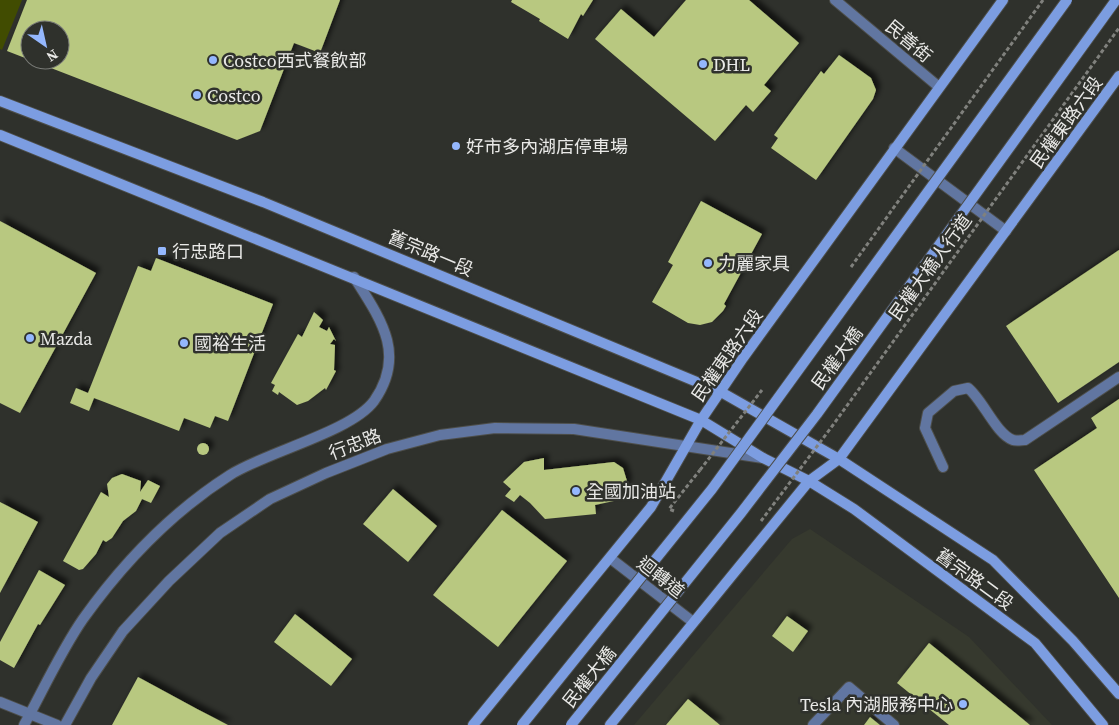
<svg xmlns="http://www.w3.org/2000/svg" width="1119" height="725" font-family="'Source Serif 4','Noto Sans TC',serif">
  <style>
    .built { fill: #36392e }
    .green { fill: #414c01 }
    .building { fill: #b8c880; fill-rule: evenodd; filter: url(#shadow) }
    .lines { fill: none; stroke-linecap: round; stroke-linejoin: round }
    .lane-casing { stroke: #4d4e4a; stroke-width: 12 }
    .street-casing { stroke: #4d4e4a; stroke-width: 12 }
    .secondary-casing { stroke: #4d4e4a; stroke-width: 12 }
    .path { stroke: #80817d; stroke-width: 3; stroke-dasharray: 4 2.5; stroke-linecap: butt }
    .lane { stroke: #6176a1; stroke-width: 10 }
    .street { stroke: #6176a1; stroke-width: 10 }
    .secondary { stroke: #7c9de1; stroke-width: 10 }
    .secondary-bridge-casing { stroke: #4d4e4a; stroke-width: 12; stroke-linecap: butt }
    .path-bridge { stroke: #80817d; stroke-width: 3; stroke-dasharray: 4 2.5; stroke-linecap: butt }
    .secondary-bridge { stroke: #7c9de1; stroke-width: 10 }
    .poi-dot { fill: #94b7fd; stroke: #2f312c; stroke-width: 2 }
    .labels { text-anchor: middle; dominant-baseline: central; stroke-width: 5; stroke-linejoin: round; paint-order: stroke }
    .street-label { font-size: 18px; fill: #e9e9e7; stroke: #2f312c }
    .poi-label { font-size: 18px; fill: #e9e9e7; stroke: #2f312c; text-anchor: start }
  </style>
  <defs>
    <filter id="shadow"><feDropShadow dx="4.5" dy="-4.5" stdDeviation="2.5" flood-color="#0009"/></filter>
  </defs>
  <rect width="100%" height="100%" fill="#2f312c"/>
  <path class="built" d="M 810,529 L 969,637 L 1052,725 L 634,725 L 792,539 Z"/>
  <path class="green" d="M 0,0 L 22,0 L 2,50 L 0,49 Z"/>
  <g class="building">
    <path d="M 27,0 L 340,0 L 320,53 L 294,43 L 260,131 L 237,140 L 7,51 ZM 30,30 L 60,30 L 60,60 L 30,60 Z"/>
    <path d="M 512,0 L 593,0 L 583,16 L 581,14 L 568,39 L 539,21 L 540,19 L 511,2 Z"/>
    <path d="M 686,0 L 749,0 L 799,43 L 764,85 L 771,91 L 753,112 L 746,105 L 715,141 L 595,39 L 621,9 L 654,37 Z"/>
    <path d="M 839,55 L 871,78 L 876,90 L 873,99 L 816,180 L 771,148 L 778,138 L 774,135 L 821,71 L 824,74 Z"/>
    <path d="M 701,201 L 762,234 L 724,304 L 726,306 L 723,311 L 712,322 L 700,325 L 688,323 L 652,302 L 673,265 L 668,262 Z"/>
    <path d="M 0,221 L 96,273 L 20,413 L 0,403 Z"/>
    <path d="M 1119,250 L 1119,362 L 1058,403 L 1006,326 Z"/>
    <path d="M 156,258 L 273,304 L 228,421 L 215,416 L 210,428 L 184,418 L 179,431 L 94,398 L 89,411 L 70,403 L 76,388 L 88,393 L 138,266 L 151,271 Z"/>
    <path d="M 314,312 L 323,320 L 319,327 L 327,331 L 329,327 L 336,341 L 334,339 L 330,344 L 335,345 L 334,370 L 336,371 L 326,390 L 325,388 L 308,401 L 297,405 L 279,392 L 278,395 L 272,391 L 275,385 L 271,383 L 298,334 L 302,337 Z"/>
    <path d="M 1119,399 L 1119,598 L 1034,470 L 1097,428 L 1091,418 Z"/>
    <circle cx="203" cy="449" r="6"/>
    <path d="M 544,458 L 544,470 L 614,462 L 623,468 L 627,481 L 626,487 L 614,501 L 595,505 L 596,514 L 545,519 L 530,503 L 520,495 L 514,502 L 505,496 L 511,489 L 503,482 L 524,462 Z"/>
    <path d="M 122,474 L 141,481 L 140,492 L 148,480 L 160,486 L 151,503 L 142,499 L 136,511 L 123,521 L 112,538 L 106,542 L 103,540 L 96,554 L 83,569 L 79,570 L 63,561 L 101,492 L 109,497 L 107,484 L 112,478 Z"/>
    <path d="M 393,489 L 437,526 L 408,562 L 363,524 Z"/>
    <path d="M 0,502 L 38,522 L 0,593 Z"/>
    <path d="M 502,510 L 567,561 L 498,647 L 433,595 Z"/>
    <path d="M 39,570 L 65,585 L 40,625 L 38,624 L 14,668 L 0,660 L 0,642 Z"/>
    <path d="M 295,614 L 352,659 L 331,686 L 274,642 Z"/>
    <path d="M 787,616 L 808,631 L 793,652 L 772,636 Z"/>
    <path d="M 929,643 L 1030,725 L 949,725 L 897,683 Z"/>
    <path d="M 138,677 L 197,709 L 228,725 L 112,725 Z"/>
    <path d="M 688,699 L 720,725 L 666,725 Z"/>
    <path d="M 870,717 L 880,725 L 864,725 Z"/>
  </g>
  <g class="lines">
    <defs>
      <g id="lane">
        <path d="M 943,467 L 925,428 L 928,413 L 954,391 L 968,388 C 983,400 996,434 1013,440 C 1016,441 1022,440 1025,440 L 1119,377"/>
        <path d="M 813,725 L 849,687 L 894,725"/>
      </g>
      <g id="street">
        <path d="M 835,0 L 939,87"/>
        <path d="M 894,148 L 1006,231"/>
        <path d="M 610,558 L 693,622"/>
        <path d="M 0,702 L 57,725"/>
        <path d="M 24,725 C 42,692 62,649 83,619 C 123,563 172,512 230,475 C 266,452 351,432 374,401 C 407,354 380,318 354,277"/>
        <path d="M 65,725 L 91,678 L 123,631 L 169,581 L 220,533 L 270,499 L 326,473 L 387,449 L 440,435 L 495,428 L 574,429 L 763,458"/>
      </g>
      <g id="secondary">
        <path d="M 0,101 L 263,202 L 721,392 L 839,459 L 993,560 L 1073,641 L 1119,694"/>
        <path d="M 0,135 L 701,420 L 763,458 L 809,481 L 854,509 L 1035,643 L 1103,725"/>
        <path d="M 473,725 L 651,507 L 701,420 L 743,358 L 1003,0"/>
        <path d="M 610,725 L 809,481 L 839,459 L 1119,76"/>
      </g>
    </defs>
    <use href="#lane" class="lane-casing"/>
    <use href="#street" class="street-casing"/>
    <use href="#secondary" class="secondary-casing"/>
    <path class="path" d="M 674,511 L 669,509 L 700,470"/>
    <use href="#lane" class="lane"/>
    <use href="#street" class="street"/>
    <use href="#secondary" class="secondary"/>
    <defs>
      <g id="secondary-bridge">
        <path d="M 522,725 L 712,489 L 1067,0"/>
        <path d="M 571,725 L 741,513 L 817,414 L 1116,0"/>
      </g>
    </defs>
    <use href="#secondary-bridge" class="secondary-bridge-casing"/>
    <g class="path-bridge">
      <path d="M 851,267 L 1043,0"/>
      <path d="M 700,470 L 762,390"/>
      <path d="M 761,521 L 833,425 L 1119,28"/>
    </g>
    <use href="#secondary-bridge" class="secondary-bridge"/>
  </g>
  <g class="poi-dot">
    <circle cx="213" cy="60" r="5"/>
    <circle cx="703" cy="64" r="5"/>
    <circle cx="197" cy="95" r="5"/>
    <circle cx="456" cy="146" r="5"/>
    <rect x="157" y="246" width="10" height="10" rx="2.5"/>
    <circle cx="708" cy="263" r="5"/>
    <circle cx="30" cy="338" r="5"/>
    <circle cx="184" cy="343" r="5"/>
    <circle cx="576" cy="491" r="5"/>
    <circle cx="963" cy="704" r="5"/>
  </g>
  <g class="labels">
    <g class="street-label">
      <text transform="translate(909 41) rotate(40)">民善街</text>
      <text transform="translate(1066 122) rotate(-54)">民權東路六段</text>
      <text transform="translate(431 253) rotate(23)">舊宗路一段</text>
      <text transform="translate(930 267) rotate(-54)">民權大橋人行道</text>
      <text transform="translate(727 355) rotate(-55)">民權東路六段</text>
      <text transform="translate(837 358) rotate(-54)">民權大橋</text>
      <text transform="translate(355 444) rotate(-21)">行忠路</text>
      <text transform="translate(661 577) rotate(38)">迴轉道</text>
      <text transform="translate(975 579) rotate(36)">舊宗路二段</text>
      <text transform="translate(589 677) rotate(-51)">民權大橋</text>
    </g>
    <g class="poi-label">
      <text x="223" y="60">Costco西式餐飲部</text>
      <text x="713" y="64">DHL</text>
      <text x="207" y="95">Costco</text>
      <text x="466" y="146">好市多內湖店停車場</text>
      <text x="172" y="251">行忠路口</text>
      <text x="718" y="263">力麗家具</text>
      <text x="40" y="338">Mazda</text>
      <text x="194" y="343">國裕生活</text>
      <text x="586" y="491">全國加油站</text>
      <text x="953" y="704" text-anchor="end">Tesla 內湖服務中心</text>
    </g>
  </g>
  <g transform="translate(45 45) rotate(146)"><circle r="24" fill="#2f312c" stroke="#797b77"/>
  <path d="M0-4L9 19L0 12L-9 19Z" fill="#94b7fd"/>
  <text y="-8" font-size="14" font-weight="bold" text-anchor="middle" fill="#e9e9e7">N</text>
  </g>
</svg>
